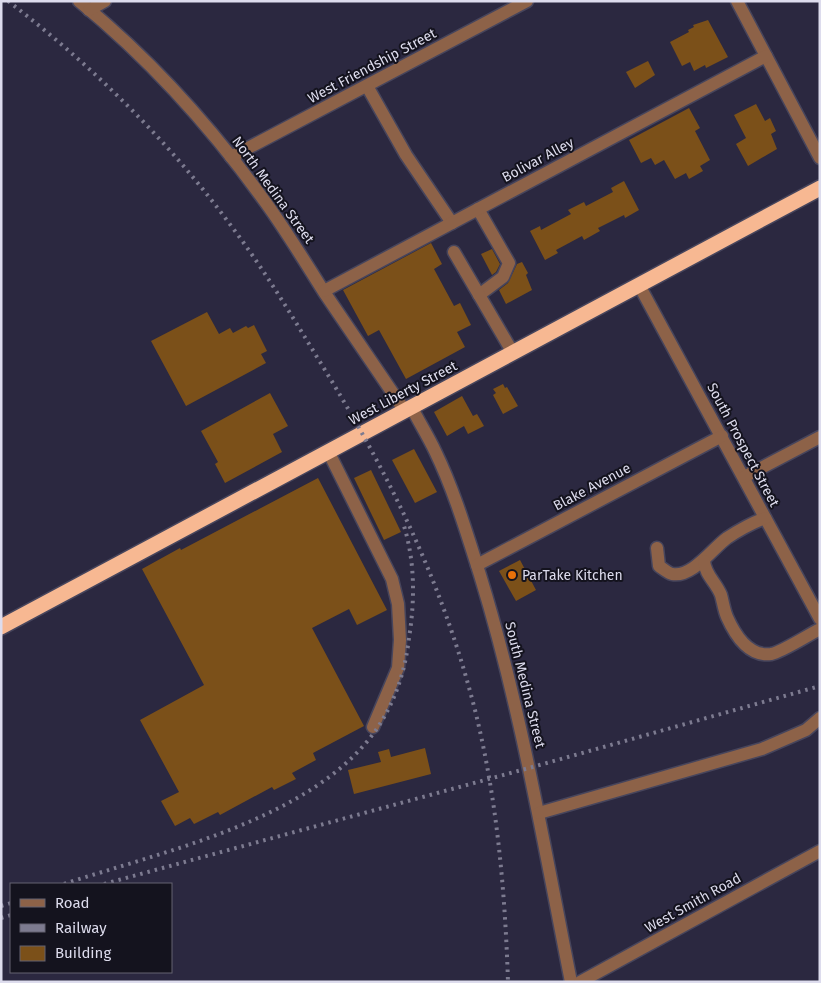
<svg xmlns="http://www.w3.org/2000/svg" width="821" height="983" font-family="'Fira Sans',sans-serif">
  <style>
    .building { fill: #7b5019 }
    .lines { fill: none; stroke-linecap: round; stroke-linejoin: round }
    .minor-casing { stroke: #47455c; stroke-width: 15 }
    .highway-casing { stroke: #47455c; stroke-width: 18 }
    .minor { stroke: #8d6248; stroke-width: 12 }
    .highway { stroke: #f7b892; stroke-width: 15 }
    .rail { stroke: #7d7b90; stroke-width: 4; stroke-dasharray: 2.5 5; stroke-linecap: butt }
    .food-dot { fill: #e8710a; stroke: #14131e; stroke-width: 2 }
    .labels { text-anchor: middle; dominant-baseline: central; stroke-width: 4; stroke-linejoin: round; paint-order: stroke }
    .street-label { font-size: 14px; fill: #dddced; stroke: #14131e }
    .poi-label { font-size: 14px; fill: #dddced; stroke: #14131e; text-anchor: start }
  </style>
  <rect width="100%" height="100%" fill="#2b2840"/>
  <g class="building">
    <path d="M 708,20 L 728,57 L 706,68 L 705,65 L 694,71 L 690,62 L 682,66 L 670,42 L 689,32 L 688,30 L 694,27 L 693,25 Z"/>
    <path d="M 648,61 L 655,75 L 635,88 L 626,72 Z"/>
    <path d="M 756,104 L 765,121 L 770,118 L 776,131 L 771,134 L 777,149 L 748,166 L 736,144 L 746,138 L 734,115 Z"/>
    <path d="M 689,108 L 700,128 L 695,131 L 710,160 L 700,166 L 703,171 L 689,179 L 686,173 L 675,179 L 664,160 L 655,165 L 651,158 L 641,163 L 629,140 Z"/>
    <path d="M 624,181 L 639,210 L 625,218 L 624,215 L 598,228 L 600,231 L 584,240 L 582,236 L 556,250 L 558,253 L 545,260 L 530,231 L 540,226 L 541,230 L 571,214 L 568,210 L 584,202 L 586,206 L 613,192 L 611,188 Z"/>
    <path d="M 431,243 L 442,264 L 434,269 L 454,306 L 460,303 L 471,325 L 457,332 L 465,347 L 406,379 L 379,330 L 368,336 L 343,290 Z"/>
    <path d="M 492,249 L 500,264 L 496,272 L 492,275 L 481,254 Z"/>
    <path d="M 522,262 L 528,273 L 526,275 L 532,290 L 506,304 L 499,290 L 508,283 L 517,264 Z"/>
    <path d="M 207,312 L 219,334 L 230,328 L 233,333 L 246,326 L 248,328 L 254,325 L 267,351 L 261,354 L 266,363 L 186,406 L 151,341 Z"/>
    <path d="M 503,384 L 505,388 L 507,387 L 518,406 L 503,414 L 493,395 L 496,393 L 493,389 Z"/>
    <path d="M 270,393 L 288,426 L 273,434 L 282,452 L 225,483 L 215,464 L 218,462 L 201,431 Z"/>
    <path d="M 462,396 L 473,416 L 477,414 L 484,426 L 468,434 L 464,426 L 447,436 L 434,412 Z"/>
    <path d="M 414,449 L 437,492 L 415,503 L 392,460 Z"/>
    <path d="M 371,470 L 401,532 L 384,540 L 354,478 Z"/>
    <path d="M 318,478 L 387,610 L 357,625 L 349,609 L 312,628 L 364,726 L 313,753 L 316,760 L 292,773 L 296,779 L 274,790 L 272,787 L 220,815 L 218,812 L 194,824 L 190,818 L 175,826 L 161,801 L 179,792 L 140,720 L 204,685 L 142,569 L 180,548 L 181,550 Z"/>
    <path d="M 520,560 L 536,590 L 516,601 L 499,571 Z"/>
    <path d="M 425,748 L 431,774 L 354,794 L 348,770 L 381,762 L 378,752 L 389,749 L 391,757 Z"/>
  </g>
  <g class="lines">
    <defs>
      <g id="minor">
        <path d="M 79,1 C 150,59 213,129 266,203 C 287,232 305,262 324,292 C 351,332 378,371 405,411"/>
        <path d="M 737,1 L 820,158"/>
        <path d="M 89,10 L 105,1"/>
        <path d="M 367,86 L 406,155 L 452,223"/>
        <path d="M 231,157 L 527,1"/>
        <path d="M 478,209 L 509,263 L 503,277 L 479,295"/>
        <path d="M 454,252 L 513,353"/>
        <path d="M 639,285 L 820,619"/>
        <path d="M 324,291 L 766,56"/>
        <path d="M 412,408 C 419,422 428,436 435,451 C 454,490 467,534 480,575 C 521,708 544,846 571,982"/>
        <path d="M 328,451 L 392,579 L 398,604 L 400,640 L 398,668 L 373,727"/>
        <path d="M 744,477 L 820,437"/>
        <path d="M 657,548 L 659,566 C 662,568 668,573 672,574 C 692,578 713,548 727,538 C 739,530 752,523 765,518"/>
        <path d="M 704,561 C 705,575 716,582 721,595 C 723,602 724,610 727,617 C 735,635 749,657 771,654 C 782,652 808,635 820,629"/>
        <path d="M 477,565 L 722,436"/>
        <path d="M 539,813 L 762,749 L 806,730 L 820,718"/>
        <path d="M 580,982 L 820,851"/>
      </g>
      <path id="highway" d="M 1,627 L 820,188"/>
    </defs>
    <use href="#minor" class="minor-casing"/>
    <use href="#highway" class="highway-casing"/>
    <use href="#minor" class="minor"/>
    <use href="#highway" class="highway"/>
    <g class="rail">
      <path d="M 8,1 C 91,65 166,138 229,223 C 261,265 289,311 317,357 C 387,470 442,580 475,710 C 497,799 505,890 508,982"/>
      <path d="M 64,884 C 164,851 312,820 376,730 C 395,702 405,672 409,638 C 415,600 415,562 404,526"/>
      <path d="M 104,884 L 529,768 L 820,686"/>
      <path d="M 1,906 L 11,903"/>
      <path d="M 1,918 L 11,915"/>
    </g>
  </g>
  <circle class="food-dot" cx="512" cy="575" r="5"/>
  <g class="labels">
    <g class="street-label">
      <text transform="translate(372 66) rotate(-28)">West Friendship Street</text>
      <text transform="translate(538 160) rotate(-28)">Bolivar Alley</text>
      <text transform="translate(273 190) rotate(54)">North Medina Street</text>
      <text transform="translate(403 393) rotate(-28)">West Liberty Street</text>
      <text transform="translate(743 445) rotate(62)">South Prospect Street</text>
      <text transform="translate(592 487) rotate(-28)">Blake Avenue</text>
      <text transform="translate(525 685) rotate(76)">South Medina Street</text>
      <text transform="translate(693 903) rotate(-29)">West Smith Road</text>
    </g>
    <g class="poi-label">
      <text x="522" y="575">ParTake Kitchen</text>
    </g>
  </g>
  <rect width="821" height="983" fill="none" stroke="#dddced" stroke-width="5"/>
  <rect x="10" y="883" width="162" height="90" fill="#14131e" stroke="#646371"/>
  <rect x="20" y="899" width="25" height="8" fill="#8d6248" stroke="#646371"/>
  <text x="55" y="908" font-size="15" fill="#dddced">Road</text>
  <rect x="20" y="924" width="25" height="8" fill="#7d7b90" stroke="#646371"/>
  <text x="55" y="933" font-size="15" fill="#dddced">Railway</text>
  <rect x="20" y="946" width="25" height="15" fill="#7b5019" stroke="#646371"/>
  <text x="55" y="958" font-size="15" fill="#dddced">Building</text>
</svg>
